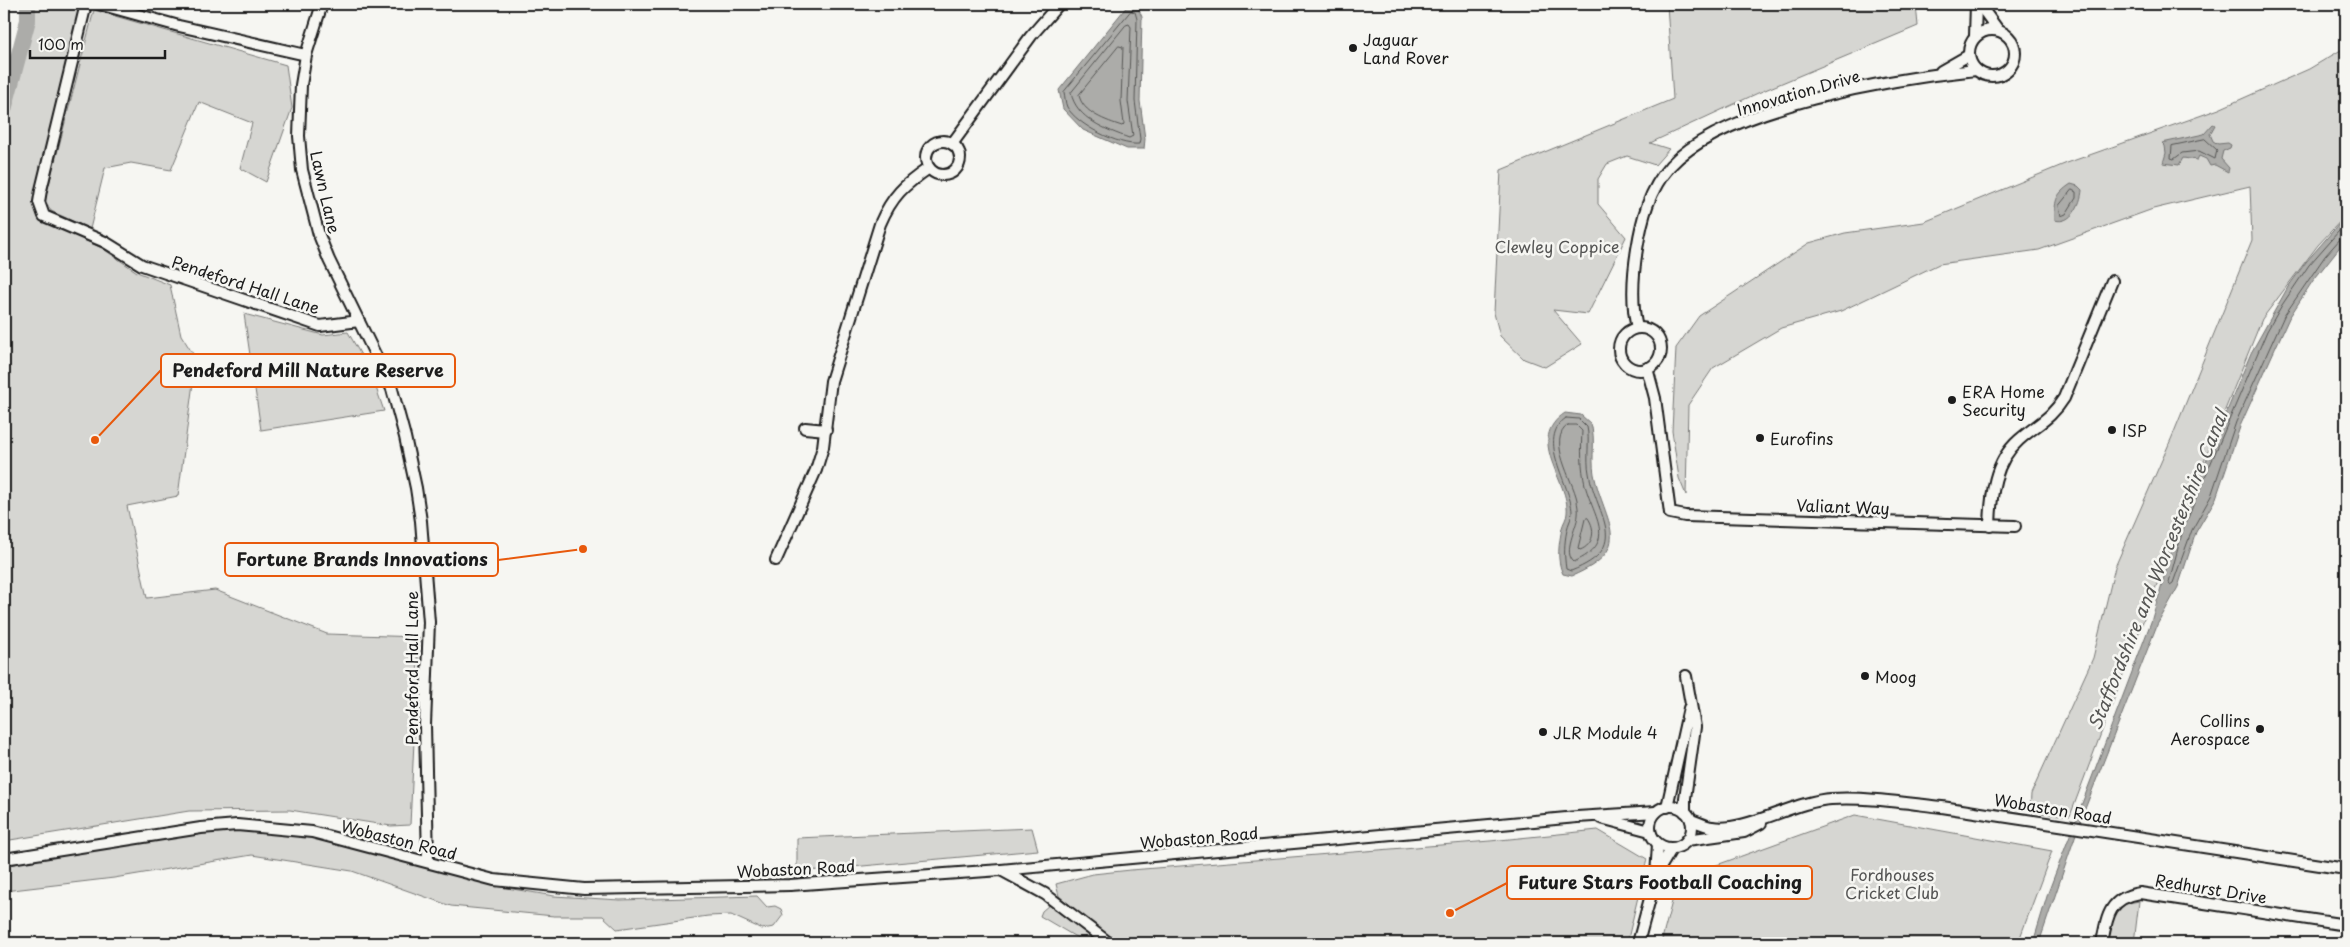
<svg xmlns="http://www.w3.org/2000/svg" width="2350" height="947" font-family="'Playpen Sans',sans-serif">
  <style>
    .green { fill: #d6d6d2; stroke: #797977 }
    .water { fill: #acaca9; stroke: #727271 }
    .lines { fill: none; stroke-linecap: round; stroke-linejoin: round }
    .shore { stroke: #565654; stroke-width: 1 }
    .river { stroke: #acaca9; stroke-width: 16 }
    .minor-casing { stroke: #1c1c1c; stroke-width: 14 }
    .minor { stroke: #f6f6f2; stroke-width: 10 }
    .poi-dot { fill: #1c1c1c; stroke: #f6f6f2; stroke-width: 2 }
    .labels { text-anchor: middle; dominant-baseline: central; stroke-width: 5; stroke-linejoin: round; paint-order: stroke }
    .poi-label { font-size: 16px; fill: #1c1c1c; stroke: #f6f6f2; text-anchor: start }
    .street-label { font-size: 16px; fill: #1c1c1c; stroke: #f6f6f2 }
    .park-label { font-size: 16px; fill: #545453; stroke: #f6f6f2 }
    .water-label { font-size: 18px; font-style: italic; fill: #565654; stroke: #f6f6f2 }
    .leader { fill: none; stroke: #e8590c; stroke-width: 2 }
    .callout-dot { fill: #e8590c; stroke: #f6f6f2; stroke-width: 2 }
    .callout { fill: #f6f6f2; stroke: #e8590c; stroke-width: 2 }
    .callout-label { font-size: 18px; text-anchor: middle; font-weight: bold; fill: #1c1c1c }
  </style>
  <rect width="100%" height="100%" fill="#f6f6f2"/>
  <filter id="ink" filterUnits="userSpaceOnUse"><feTurbulence type="fractalNoise" baseFrequency=".02" numOctaves="2"/><feDisplacementMap in="SourceGraphic" scale="10" xChannelSelector="R" yChannelSelector="G"/><feConvolveMatrix kernelMatrix="1 2 1 2 8 2 1 2 1" color-interpolation-filters="sRGB"/></filter>
  <g filter="url(#ink)">
    <g class="green">
      <path d="M 28,4 L 80,5 L 35,193 L 35,205 L 41,220 L 102,248 L 137,272 L 170,285 L 181,335 L 202,368 L 193,383 L 178,496 L 127,506 L 147,598 L 215,590 L 327,634 L 419,637 L 410,825 L 391,826 L 290,810 L 189,811 L 4,841 L 4,110 L 28,20 Z"/>
      <path d="M 1667,4 L 1916,4 L 1918,26 L 1758,93 L 1650,143 L 1669,149 L 1655,165 L 1627,156 L 1607,164 L 1598,179 L 1598,204 L 1626,237 L 1588,314 L 1553,310 L 1582,344 L 1545,367 L 1524,359 L 1500,336 L 1494,313 L 1501,170 L 1673,99 Z"/>
      <path d="M 94,10 L 286,65 L 292,108 L 266,182 L 240,168 L 252,123 L 199,102 L 171,170 L 131,163 L 105,168 L 90,229 L 51,211 L 45,200 Z"/>
      <path d="M 2346,47 L 2346,215 L 2318,245 L 2262,319 L 2190,496 L 2070,816 L 2030,812 L 2031,794 L 2093,658 L 2115,567 L 2172,437 L 2252,240 L 2250,186 L 2153,209 L 2039,250 L 1939,264 L 1841,311 L 1781,328 L 1713,368 L 1688,405 L 1686,495 L 1679,478 L 1672,431 L 1676,348 L 1699,316 L 1809,243 L 1845,233 L 1924,222 L 2067,163 L 2219,109 L 2309,69 Z"/>
      <path d="M 244,314 L 323,335 L 348,332 L 371,373 L 384,411 L 261,430 Z"/>
      <path d="M 1855,815 L 2052,851 L 2018,943 L 1661,943 L 1678,879 Z"/>
      <path d="M 1032,828 L 1038,850 L 797,872 L 797,838 Z"/>
      <path d="M 239,829 L 311,837 L 495,886 L 554,896 L 620,900 L 757,896 L 767,907 L 775,906 L 781,909 L 783,915 L 774,927 L 762,929 L 731,915 L 708,916 L 617,929 L 603,916 L 554,916 L 451,906 L 352,871 L 252,855 L 114,878 L 4,891 L 4,865 L 204,832 Z"/>
      <path d="M 1598,830 L 1647,859 L 1627,943 L 1121,943 L 1114,942 L 1059,896 L 1056,884 L 1093,874 L 1131,870 L 1490,841 Z"/>
      <path d="M 2139,901 L 2134,943 L 2107,943 L 2114,916 L 2123,904 Z"/>
      <path d="M 1049,905 L 1099,943 L 1086,943 L 1040,916 L 1042,911 Z"/>
    </g>
    <g class="water">
      <path d="M 1128,5 L 1138,8 L 1142,17 L 1140,101 L 1145,139 L 1144,149 L 1127,149 L 1083,130 L 1063,109 L 1059,90 Z"/>
      <path d="M 2213,124 L 2215,125 L 2210,134 L 2213,141 L 2218,144 L 2228,143 L 2231,145 L 2230,148 L 2223,151 L 2221,159 L 2229,168 L 2228,172 L 2215,165 L 2210,166 L 2206,159 L 2199,156 L 2197,160 L 2183,158 L 2179,165 L 2163,163 L 2166,153 L 2165,146 L 2162,143 L 2204,134 Z"/>
      <path d="M 2071,184 L 2078,186 L 2082,190 C 2081,204 2071,225 2055,220 C 2055,202 2054,195 2071,184 Z"/>
      <path d="M 2346,216 L 2346,239 L 2312,282 L 2289,318 L 2241,424 L 2216,498 L 2196,532 L 2178,587 L 2157,625 L 2081,819 L 2039,943 L 2033,943 L 2048,893 L 2151,622 L 2177,532 L 2251,353 L 2288,287 L 2306,262 Z"/>
      <path d="M 1565,413 L 1581,415 L 1591,424 C 1596,439 1591,457 1594,474 C 1604,523 1637,548 1572,576 L 1563,574 C 1556,560 1559,543 1562,528 C 1563,523 1567,518 1567,513 C 1570,481 1524,440 1565,413 Z"/>
    </g>
    <g class="lines">
      <g class="shore">
        <path d="M 1131,11 L 1135,12 L 1137,19 L 1135,101 L 1140,139 L 1139,144 C 1119,146 1077,125 1067,107 C 1065,103 1065,96 1064,92 Z"/>
        <path d="M 1126,25 L 1129,24 L 1131,27 L 1128,101 L 1133,136 L 1129,138 C 1107,130 1076,119 1071,93 Z"/>
        <path d="M 1119,46 L 1123,47 L 1121,101 L 1124,124 L 1122,126 C 1107,121 1082,113 1079,95 Z"/>
        <path d="M 2205,139 L 2217,150 L 2215,159 L 2199,151 L 2182,153 L 2174,159 L 2171,158 L 2172,146 Z"/>
        <path d="M 2072,190 L 2076,192 L 2076,198 L 2066,214 L 2061,216 L 2059,206 Z"/>
        <path d="M 2346,223 L 2309,265 L 2282,305 L 2267,331 L 2196,498 L 2182,533 L 2169,582 L 2170,585 L 2173,583 L 2192,530 L 2211,496 L 2236,422 L 2284,316 L 2325,256 L 2341,238 L 2346,236"/>
        <path d="M 1566,418 L 1579,419 L 1587,427 C 1590,440 1586,458 1589,473 C 1596,516 1633,547 1571,571 L 1566,569 C 1564,555 1564,544 1567,530 C 1568,524 1572,518 1572,512 C 1571,484 1535,439 1566,418 Z"/>
        <path d="M 1568,425 L 1576,425 L 1582,431 C 1581,449 1581,467 1585,485 C 1594,519 1618,542 1574,562 C 1562,552 1577,528 1578,515 C 1579,510 1577,504 1577,500 C 1573,480 1546,440 1568,425 Z"/>
        <path d="M 1588,518 C 1596,529 1594,545 1580,550 L 1578,548 L 1585,519 Z"/>
      </g>
      <path class="river" d="M 4,110 L 28,20 L 28,4"/>
      <defs>
        <g id="minor">
          <path d="M 86,4 L 41,190 L 39,202 L 44,216 L 105,242 L 142,265 L 320,326 L 359,321"/>
          <path d="M 99,4 L 179,26 L 306,55"/>
          <path d="M 322,4 L 306,55 L 301,85 L 299,136 L 302,170 L 319,235 L 329,260 L 392,389 L 405,437 L 416,488 L 421,521 L 429,622 L 425,725 L 428,861"/>
          <path d="M 1979,4 L 1998,30"/>
          <circle cx="1992" cy="53" r="23"/>
          <path d="M 1975,36 L 1976,4"/>
          <path d="M 1941,71 L 1969,55"/>
          <circle cx="943" cy="158" r="17"/>
          <path d="M 952,144 L 1031,36 L 1059,4"/>
          <path d="M 1637,328 C 1631,303 1633,274 1637,249 C 1642,218 1649,190 1670,166 C 1725,106 1897,78 1976,70"/>
          <circle cx="1640" cy="349" r="21"/>
          <path d="M 1647,368 L 1655,398 L 1670,513 L 1685,516 L 2015,526"/>
          <path d="M 805,428 L 826,430"/>
          <path d="M 1990,526 C 1991,494 1994,462 2019,440 C 2037,424 2051,419 2064,398 L 2112,281"/>
          <path d="M 776,560 L 816,470 L 823,447 L 831,381 L 880,224 C 892,196 904,185 929,168"/>
          <circle cx="1671" cy="827" r="21"/>
          <path d="M 1667,807 L 1689,708"/>
          <path d="M 1685,812 L 1685,798 L 1695,727 L 1686,676"/>
          <path d="M 1601,818 L 1650,831"/>
          <path d="M 1691,820 C 1698,822 1705,826 1712,827 C 1745,833 1794,801 1831,799 C 1868,797 1906,803 1942,807 L 2346,869"/>
          <path d="M 1687,840 L 1744,832 L 1761,823"/>
          <path d="M 4,859 L 201,828 L 237,825 L 312,832 L 494,880 L 584,889 L 790,885 L 1001,870 L 1577,817 L 1656,812"/>
          <path d="M 1001,870 L 1045,894 L 1109,943"/>
          <path d="M 1657,873 L 1672,848"/>
          <path d="M 1638,943 L 1656,876 L 1658,844"/>
          <path d="M 2102,943 C 2107,916 2109,898 2140,893 L 2346,925"/>
        </g>
      </defs>
      <use href="#minor" class="minor-casing"/>
      <use href="#minor" class="minor"/>
    </g>
  </g>
  <g class="poi-dot">
    <circle cx="1353" cy="48" r="5"/>
    <circle cx="1952" cy="400" r="5"/>
    <circle cx="2112" cy="430" r="5"/>
    <circle cx="1760" cy="438" r="5"/>
    <circle cx="1865" cy="676" r="5"/>
    <circle cx="2260" cy="729" r="5"/>
    <circle cx="1543" cy="732" r="5"/>
  </g>
  <g class="labels">
    <g class="poi-label">
      <text x="1363" y="39">Jaguar<tspan x="1363" dy="18">Land Rover</tspan></text>
      <text x="1962" y="391">ERA Home<tspan x="1962" dy="18">Security</tspan></text>
      <text x="2122" y="430">ISP</text>
      <text x="1770" y="438">Eurofins</text>
      <text x="1875" y="676">Moog</text>
      <text x="2250" y="720" text-anchor="end">Collins<tspan x="2250" dy="18">Aerospace</tspan></text>
      <text x="1553" y="732">JLR Module 4</text>
    </g>
    <g class="street-label">
      <text transform="translate(1798 92) rotate(-16)">Innovation Drive</text>
      <text transform="translate(326 192) rotate(77)">Lawn Lane</text>
      <text transform="translate(246 284) rotate(18)">Pendeford Hall Lane</text>
      <text transform="translate(1843 506) rotate(2)">Valiant Way</text>
      <text transform="translate(411 668) rotate(-90)">Pendeford Hall Lane</text>
      <text transform="translate(2053 808) rotate(9)">Wobaston Road</text>
      <text transform="translate(1199 837) rotate(-5)">Wobaston Road</text>
      <text transform="translate(399 839) rotate(14)">Wobaston Road</text>
      <text transform="translate(796 868) rotate(-3)">Wobaston Road</text>
      <text transform="translate(2211 888) rotate(9)">Redhurst Drive</text>
    </g>
    <g class="park-label">
      <text x="1557" y="246">Clewley Coppice</text>
      <text x="1892" y="874">Fordhouses<tspan x="1892" dy="18">Cricket Club</tspan></text>
    </g>
    <g class="water-label">
      <text transform="translate(2157 570) rotate(-68)">Staffordshire and Worcestershire Canal</text>
    </g>
  </g>
  <path class="leader" d="M95 440L161 370M583 549L498 560M1450 913L1507 883"/>
  <g class="callout-dot">
    <circle cx="95" cy="440" r="5"/>
    <circle cx="583" cy="549" r="5"/>
    <circle cx="1450" cy="913" r="5"/>
  </g>
  <g class="callout">
    <rect x="161" y="354" width="294" height="33" rx="5"/>
    <rect x="225" y="543" width="273" height="33" rx="5"/>
    <rect x="1507" y="866" width="305" height="33" rx="5"/>
  </g>
  <g class="callout-label">
    <text x="308" y="377">Pendeford Mill Nature Reserve</text>
    <text x="362" y="566">Fortune Brands Innovations</text>
    <text x="1660" y="889">Future Stars Football Coaching</text>
  </g>
  <rect width="2350" height="947" fill="none" stroke="#f6f6f2" stroke-width="20"/>
  <rect x="10" y="10" width="2330" height="927" fill="none" stroke="#1c1c1c" stroke-width="2" filter="url(#ink)"/>
  <path d="M30 50v8h135v-8" fill="none" stroke="#1c1c1c" stroke-width="2.5"/>
  <text x="38" y="50" font-size="15" fill="#1c1c1c" stroke="#f6f6f2" stroke-width="4" paint-order="stroke">100 m</text>
</svg>
